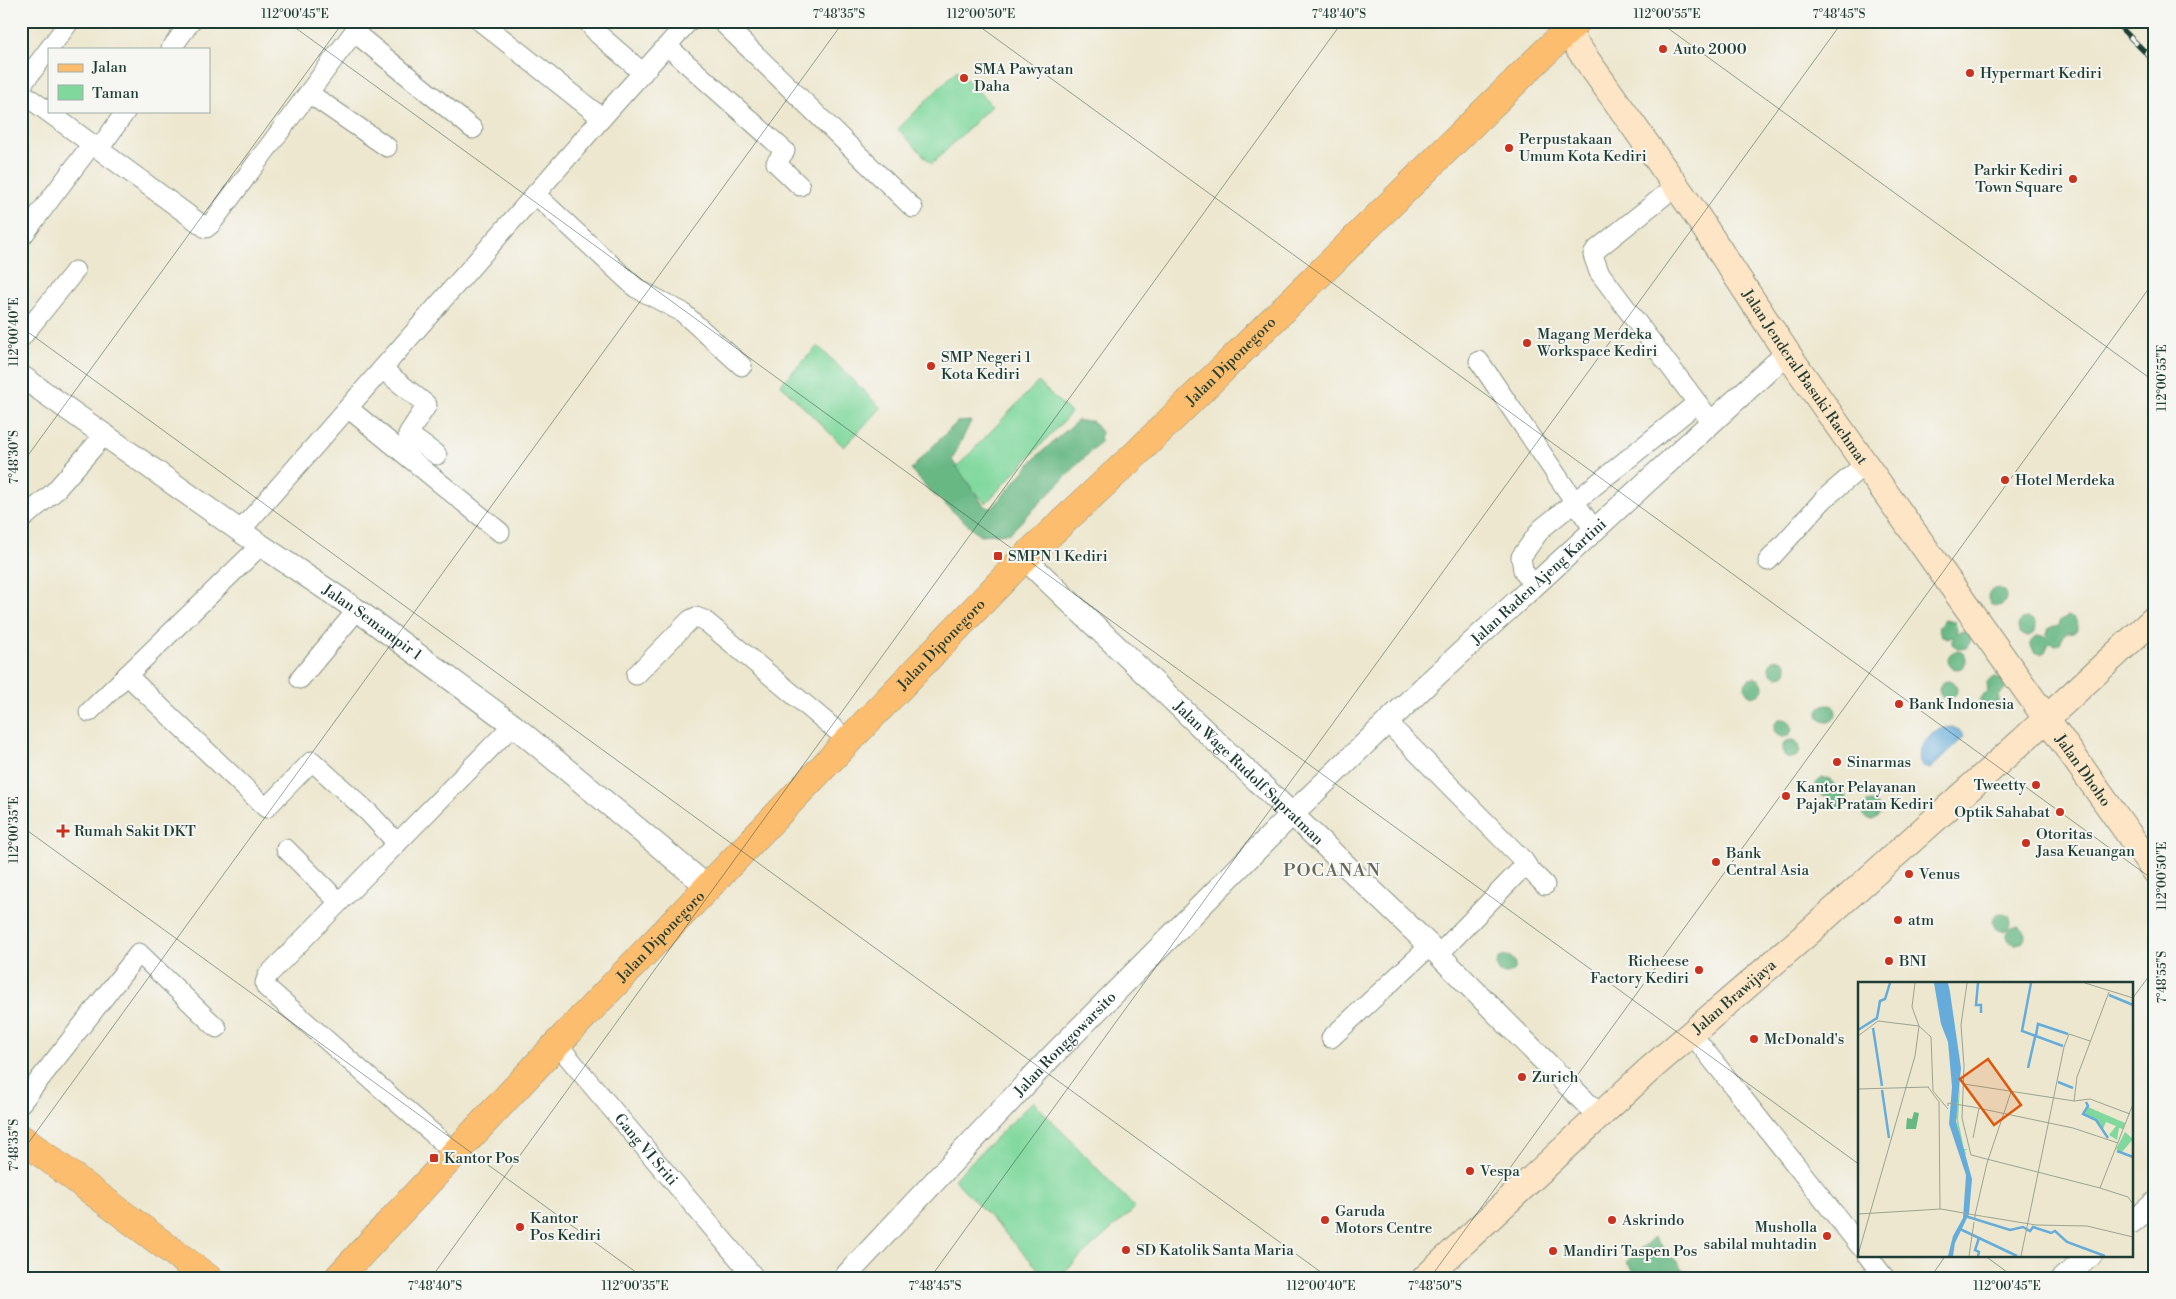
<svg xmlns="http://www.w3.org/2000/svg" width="2176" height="1299" font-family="'Libre Bodoni',serif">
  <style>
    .green { fill: #80d89d; stroke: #508a68 }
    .forest { fill: #68b884; stroke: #447a5c }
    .water { fill: #65acdb; stroke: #427488 }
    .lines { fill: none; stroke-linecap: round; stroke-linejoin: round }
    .minor-casing { stroke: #869282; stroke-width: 21 }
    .tertiary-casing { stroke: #869282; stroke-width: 24 }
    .secondary-casing { stroke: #869282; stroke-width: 28 }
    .primary-casing { stroke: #869282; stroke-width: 29 }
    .minor { stroke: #fff; stroke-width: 19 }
    .tertiary { stroke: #fff; stroke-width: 22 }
    .secondary { stroke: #fee5c5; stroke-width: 26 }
    .primary { stroke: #fcbd6e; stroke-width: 28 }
    .rail-casing { stroke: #1f3d34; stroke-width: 5.5 }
    .rail { stroke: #f6f6f2; stroke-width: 4; stroke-dasharray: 11; stroke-linecap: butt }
    .ticks { fill: none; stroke: #1f3d34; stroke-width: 1; stroke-opacity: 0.45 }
    .poi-dot { fill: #c8321e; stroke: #f6f6f2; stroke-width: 2 }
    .labels { text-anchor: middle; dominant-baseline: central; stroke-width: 4; stroke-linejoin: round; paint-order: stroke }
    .poi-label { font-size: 15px; fill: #1f3d34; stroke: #f6f6f2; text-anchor: start }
    .street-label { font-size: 15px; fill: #1f3d34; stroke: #f6f6f2 }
    .quarter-label { font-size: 18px; letter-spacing: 1px; fill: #666759; stroke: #f6f6f2 }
    .inset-river { fill: none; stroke: #65acdb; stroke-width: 2.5 }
    .inset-road { fill: none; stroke: #9ba391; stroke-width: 1 }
    .view { fill: #de580e; fill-opacity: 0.15; stroke: #de580e; stroke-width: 2.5 }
    .inset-edge { fill: none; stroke: #1f3d34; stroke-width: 2.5 }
    .neatline { fill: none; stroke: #1f3d34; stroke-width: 2 }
    .ticks-label { font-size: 12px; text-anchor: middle; fill: #1f3d34 }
  </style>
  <rect width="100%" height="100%" fill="#f6f6f2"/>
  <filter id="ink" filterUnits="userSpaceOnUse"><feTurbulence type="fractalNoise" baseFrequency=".02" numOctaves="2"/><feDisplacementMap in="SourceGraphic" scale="10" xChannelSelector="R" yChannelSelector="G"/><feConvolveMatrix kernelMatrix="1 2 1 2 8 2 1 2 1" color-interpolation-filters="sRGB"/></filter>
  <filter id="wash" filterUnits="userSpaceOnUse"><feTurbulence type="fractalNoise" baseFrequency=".0096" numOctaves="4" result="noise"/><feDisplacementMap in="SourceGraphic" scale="20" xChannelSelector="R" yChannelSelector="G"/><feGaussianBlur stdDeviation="1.12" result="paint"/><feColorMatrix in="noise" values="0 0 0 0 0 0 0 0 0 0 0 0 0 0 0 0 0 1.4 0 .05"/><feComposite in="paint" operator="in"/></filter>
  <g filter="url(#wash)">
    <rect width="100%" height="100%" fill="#ede7cf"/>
    <g class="green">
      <path d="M 957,70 L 992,105 L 932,164 L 898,129 Z"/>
      <path d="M 818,346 L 881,408 L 844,447 L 780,384 Z"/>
      <path d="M 1038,382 L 1071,413 L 986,503 L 953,471 Z"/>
      <path d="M 1033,1101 L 1135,1208 L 1057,1278 L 1047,1278 L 954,1179 Z"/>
    </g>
    <g class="forest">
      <path d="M 971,421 L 952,460 L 985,507 L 992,508 L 1037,456 L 1077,421 L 1092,421 L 1101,432 L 1100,442 L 1010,533 L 980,535 L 932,493 L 911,470 L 922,457 L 957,422 Z"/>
      <circle cx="1997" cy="597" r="9"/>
      <path d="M 2067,616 L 2074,618 L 2077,622 L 2077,630 L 2073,633 L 2065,634 L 2060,643 L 2056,645 L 2049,643 L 2045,652 L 2041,654 L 2034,652 L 2030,644 C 2033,636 2038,634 2046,637 L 2049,628 L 2054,626 L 2059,626 L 2060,621 Z"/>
      <circle cx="2027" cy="627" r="9"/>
      <path d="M 1944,620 L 1955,622 L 1957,629 L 1956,633 L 1964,631 L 1969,634 L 1971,640 L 1966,648 L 1959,649 L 1953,644 L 1953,637 L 1948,638 L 1942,636 L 1938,628 Z"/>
      <circle cx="1957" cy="660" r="9"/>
      <circle cx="1778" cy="668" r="9"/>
      <path d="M 1995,677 L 2001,678 L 2006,686 L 2004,690 L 1998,696 C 2001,703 1998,708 1991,710 L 1984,708 L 1980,700 L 1984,694 L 1988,692 L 1987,682 Z"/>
      <circle cx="1754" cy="687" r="9"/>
      <circle cx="1948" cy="690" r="9"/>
      <circle cx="1827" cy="713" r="9"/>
      <circle cx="1783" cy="728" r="9"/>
      <circle cx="1791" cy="749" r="9"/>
      <path d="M 1822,778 L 1830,779 L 1834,784 L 1834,791 L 1845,793 L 1847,800 L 1846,804 L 1839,809 C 1831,808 1828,803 1829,796 L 1823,796 L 1816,791 L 1816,783 Z"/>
      <circle cx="1871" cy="811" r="9"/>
      <circle cx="2002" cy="922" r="9"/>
      <circle cx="2016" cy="935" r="9"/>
      <circle cx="1506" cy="965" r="9"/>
      <path d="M 1654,1237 L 1692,1278 L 1640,1278 L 1626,1262 Z"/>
    </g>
    <path class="water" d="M 1952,727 L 1959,730 L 1964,737 L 1930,769 C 1908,764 1925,738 1936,731 C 1941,728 1947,728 1952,727 Z"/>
  </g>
  <g filter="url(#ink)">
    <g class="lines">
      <defs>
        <g id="minor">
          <path d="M 480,21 L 602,118"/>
          <path d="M 587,21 L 598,34 L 643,73"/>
          <path d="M 721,21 L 913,208"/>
          <path d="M 354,32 L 473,129"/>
          <path d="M 667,46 L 785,151 L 776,163 L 800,186"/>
          <path d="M 49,49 L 70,21"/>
          <path d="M 171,49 L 191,21"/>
          <path d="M 21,86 L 49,49"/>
          <path d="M 21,92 L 206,228 L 211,224 L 362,21"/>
          <path d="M 310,94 L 387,147"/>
          <path d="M 99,149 L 126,111"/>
          <path d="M 1676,186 L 1596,250 L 1593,255 L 1599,272 L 1711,421"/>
          <path d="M 535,194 L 636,288 L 682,312 L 742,366"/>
          <path d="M 21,238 L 92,144"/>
          <path d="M 21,338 L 75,271"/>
          <path d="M 1479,361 L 1594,530"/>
          <path d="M 382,369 L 427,405 L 408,434 L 437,455"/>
          <path d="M 348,408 L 500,532"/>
          <path d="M 21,520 L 54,492 L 105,434"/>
          <path d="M 240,531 L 602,118 L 689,21"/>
          <path d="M 1768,561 L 1824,499 L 1865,464"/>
          <path d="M 1533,586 L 1523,570 L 1521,557 L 1541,529 L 1697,403"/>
          <path d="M 127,675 L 266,808 L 312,761 L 369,813 L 397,843"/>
          <path d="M 636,675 L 690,620 L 696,617 L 704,620 L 849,741"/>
          <path d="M 300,679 L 357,610"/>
          <path d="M 89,712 L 261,545"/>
          <path d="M 1387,722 L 1524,861 L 1529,869 L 1545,885"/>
          <path d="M 286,849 L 339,902"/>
          <path d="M 1438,955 L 1526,864"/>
          <path d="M 1691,1033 L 1860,1246"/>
          <path d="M 1331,1038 L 1430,946"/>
          <path id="s1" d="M 557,1044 L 755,1278"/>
          <path d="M 21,1103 L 139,953 L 217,1028"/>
          <path d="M 455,1153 L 266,987 L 265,983 L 268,975 L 513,725"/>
          <path d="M 1867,1255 L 1885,1278"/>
        </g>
        <g id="tertiary">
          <path id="s2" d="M 21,376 L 240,531 L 357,610 L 513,725 L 708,887"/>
          <path id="s3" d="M 1024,558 L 1430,946 L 1599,1116"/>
          <path d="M 2132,1222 L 2155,1203"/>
          <path id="s4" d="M 844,1278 L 1053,1055 L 1292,814 L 1427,684 L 1787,353"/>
          <path d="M 2063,1278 L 2091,1255"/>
        </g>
        <g id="secondary">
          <path id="s5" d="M 1567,32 L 1691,207 L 1787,353 L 1865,464 L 2155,871"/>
          <path id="s6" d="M 1425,1278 L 1650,1069 L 1807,934 L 2020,743 L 2155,618"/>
        </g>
        <g id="primary">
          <path d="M 21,1138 L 208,1278"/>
          <path id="s7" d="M 338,1278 L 557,1044 L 1024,558 L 1137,453 L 1577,21"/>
        </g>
      </defs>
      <use href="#minor" class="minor-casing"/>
      <use href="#tertiary" class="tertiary-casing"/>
      <use href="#secondary" class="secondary-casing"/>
      <use href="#primary" class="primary-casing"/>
      <use href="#minor" class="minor"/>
      <use href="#tertiary" class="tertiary"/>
      <use href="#secondary" class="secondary"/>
      <use href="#primary" class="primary"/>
      <defs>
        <path id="rail" d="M 2114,21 L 2155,62"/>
      </defs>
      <use href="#rail" class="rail-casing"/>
      <use href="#rail" class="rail"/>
    </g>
  </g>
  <path class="ticks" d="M 286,21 L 1860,1165M 972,21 L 2155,881M 1658,21 L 2155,382M 21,327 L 1329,1278M 21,465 L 344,21M 21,826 L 644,1278M 2132,999 L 2155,968M 21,1153 L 844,21M 1984,1255 L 2015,1278M 431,1278 L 1343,21M 930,1278 L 1843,21M 1430,1278 L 2155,280M 1930,1278 L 1946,1255"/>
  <g class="poi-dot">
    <circle cx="1663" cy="49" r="5"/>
    <circle cx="1970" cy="73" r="5"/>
    <circle cx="964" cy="78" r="5"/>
    <circle cx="1509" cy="148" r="5"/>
    <circle cx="2073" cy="179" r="5"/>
    <circle cx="1527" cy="343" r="5"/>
    <circle cx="931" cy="366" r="5"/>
    <circle cx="2005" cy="480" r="5"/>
    <rect x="993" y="551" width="10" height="10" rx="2.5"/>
    <circle cx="1899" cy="704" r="5"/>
    <circle cx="1837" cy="762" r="5"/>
    <circle cx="2036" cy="785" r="5"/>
    <circle cx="1786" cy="796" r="5"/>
    <circle cx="2060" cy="812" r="5"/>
    <path d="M60.5 823.5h5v5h5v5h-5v5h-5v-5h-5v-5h5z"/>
    <circle cx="2026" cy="843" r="5"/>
    <circle cx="1716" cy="862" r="5"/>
    <circle cx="1909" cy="874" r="5"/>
    <circle cx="1898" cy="920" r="5"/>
    <circle cx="1889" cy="961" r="5"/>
    <circle cx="1699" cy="970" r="5"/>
    <circle cx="1754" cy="1039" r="5"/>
    <circle cx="1522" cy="1077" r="5"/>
    <rect x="429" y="1153" width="10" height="10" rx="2.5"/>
    <circle cx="1470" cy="1171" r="5"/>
    <circle cx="1325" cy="1220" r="5"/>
    <circle cx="1612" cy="1220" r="5"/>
    <circle cx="520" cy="1227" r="5"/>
    <circle cx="1827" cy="1236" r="5"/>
    <circle cx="1126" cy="1250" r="5"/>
    <circle cx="1553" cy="1251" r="5"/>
  </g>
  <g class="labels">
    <g class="poi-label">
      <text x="1673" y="49">Auto 2000</text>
      <text x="974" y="69">SMA Pawyatan<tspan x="974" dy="17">Daha</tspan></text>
      <text x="1980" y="73">Hypermart Kediri</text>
      <text x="1519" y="139">Perpustakaan<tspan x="1519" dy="17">Umum Kota Kediri</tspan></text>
      <text x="2063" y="170" text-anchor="end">Parkir Kediri<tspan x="2063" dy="17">Town Square</tspan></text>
      <text x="1537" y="334">Magang Merdeka<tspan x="1537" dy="17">Workspace Kediri</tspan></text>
      <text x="941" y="357">SMP Negeri 1<tspan x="941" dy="17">Kota Kediri</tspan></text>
      <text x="2015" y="480">Hotel Merdeka</text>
      <text x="1008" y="556">SMPN 1 Kediri</text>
      <text x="1909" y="704">Bank Indonesia</text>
      <text x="1847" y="762">Sinarmas</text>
      <text x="2026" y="785" text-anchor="end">Tweetty</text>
      <text x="1796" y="787">Kantor Pelayanan<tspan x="1796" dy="17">Pajak Pratam Kediri</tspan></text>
      <text x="2050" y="812" text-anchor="end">Optik Sahabat</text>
      <text x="74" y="831">Rumah Sakit DKT</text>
      <text x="2036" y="834">Otoritas<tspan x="2036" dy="17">Jasa Keuangan</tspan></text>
      <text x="1726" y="853">Bank<tspan x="1726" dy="17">Central Asia</tspan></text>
      <text x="1919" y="874">Venus</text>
      <text x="1908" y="920">atm</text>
      <text x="1689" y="961" text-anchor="end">Richeese<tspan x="1689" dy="17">Factory Kediri</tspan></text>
      <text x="1899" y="961">BNI</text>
      <text x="1764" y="1039">McDonald's</text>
      <text x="1532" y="1077">Zurich</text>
      <text x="444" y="1158">Kantor Pos</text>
      <text x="1480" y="1171">Vespa</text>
      <text x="1335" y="1211">Garuda<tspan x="1335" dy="17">Motors Centre</tspan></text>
      <text x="530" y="1218">Kantor<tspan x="530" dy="17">Pos Kediri</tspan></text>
      <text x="1622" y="1220">Askrindo</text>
      <text x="1817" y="1227" text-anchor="end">Musholla<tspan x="1817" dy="17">sabilal muhtadin</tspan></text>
      <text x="1136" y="1250">SD Katolik Santa Maria</text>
      <text x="1563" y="1251">Mandiri Taspen Pos</text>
    </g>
    <g class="street-label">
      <text stroke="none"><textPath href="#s7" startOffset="1280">Jalan Diponegoro</textPath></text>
      <text stroke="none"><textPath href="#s5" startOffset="419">Jalan Jenderal Basuki Rachmat</textPath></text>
      <text stroke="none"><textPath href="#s4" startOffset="984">Jalan Raden Ajeng Kartini</textPath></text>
      <text stroke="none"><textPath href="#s2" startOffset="429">Jalan Semampir 1</textPath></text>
      <text stroke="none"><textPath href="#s7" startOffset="875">Jalan Diponegoro</textPath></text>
      <text stroke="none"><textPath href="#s5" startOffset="901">Jalan Dhoho</textPath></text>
      <text stroke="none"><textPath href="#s3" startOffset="311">Jalan Wage Rudolf Supratman</textPath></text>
      <text stroke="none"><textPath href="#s7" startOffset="470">Jalan Diponegoro</textPath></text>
      <text stroke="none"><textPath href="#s6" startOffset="418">Jalan Brawijaya</textPath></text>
      <text stroke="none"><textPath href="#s4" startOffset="322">Jalan Ronggowarsito</textPath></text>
      <text stroke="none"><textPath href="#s1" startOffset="138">Gang VI Sriti</textPath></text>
    </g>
    <g class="quarter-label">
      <text x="1332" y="870">POCANAN</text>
    </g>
  </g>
  <g transform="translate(1858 982)">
    <rect width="275" height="275" fill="#ede7cf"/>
    <path d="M 102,103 L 100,138 L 106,167 L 110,167 L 107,168 L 108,172 L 107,172 L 102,156 L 98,135 ZM 230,125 L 267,141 L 265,147 L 261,146 L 259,158 L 251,153 L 258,144 L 248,140 L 245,147 L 238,138 L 226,133 ZM 267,150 L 275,157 L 264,170 L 258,167 Z" fill="#80d89d"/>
    <path d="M 56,130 L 61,131 L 58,147 L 48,147 L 49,136 L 54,137 Z" fill="#68b884"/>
    <path d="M 76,1 L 90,1 L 92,10 L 103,86 L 98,139 L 114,197 L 111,232 L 97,261 L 95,274 L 90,274 L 95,254 L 105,236 L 108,193 L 91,142 L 94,105 L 90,60 L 83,42 Z" fill="#65acdb"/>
    <path class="inset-river" d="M 120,1 L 118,23 L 123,23 L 123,31M 173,1 L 164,49 L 205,64M 251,13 L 275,23M 15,46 L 24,104M 0,48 L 19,36 L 22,19 L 27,17 L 32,1M 178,53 L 180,42 L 210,52M 170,86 L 177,55M 200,100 L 215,106M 24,108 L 31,156M 228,120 L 230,124 L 225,132 L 238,138 L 250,156M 259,169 L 275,175M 107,234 L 152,248 L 165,245 L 172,249 L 175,245 L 193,251 L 197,249 L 209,260 L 247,274M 102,247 L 159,274M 120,274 L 121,270 L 117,268 L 121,256"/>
    <path class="inset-road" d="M 109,1 L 103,43 L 106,84 L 104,136 L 113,173 L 242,206 L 270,215 L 275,222M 227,1 L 275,16M 0,54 L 20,39 L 61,44 L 54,25 L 57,1M 106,102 L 216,119 L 232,117 L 272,132M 70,105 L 81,120 L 82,227M 0,107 L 71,105M 153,110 L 129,181 L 117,233 L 178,243 L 229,244 L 275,255M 216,119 L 219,95 L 251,10M 90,124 L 90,121 L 115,125 L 215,146 L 260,161M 115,156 L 121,126M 242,206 L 275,122M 0,232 L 83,227 L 117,233 L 117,237M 0,273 L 57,74 L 61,44 L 73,55 L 75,109 L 90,127M 111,274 L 116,240M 163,274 L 206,65 L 211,52 L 232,59"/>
    <path class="view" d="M 130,77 L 163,123 L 136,143 L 102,97 Z"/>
    <rect width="275" height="275" class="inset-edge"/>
  </g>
  <rect width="2176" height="1299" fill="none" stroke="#f6f6f2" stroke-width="55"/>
  <rect x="48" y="48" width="162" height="65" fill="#f6f6f2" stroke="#a0aca6"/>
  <rect x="58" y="64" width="25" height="8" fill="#fcbd6e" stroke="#a0aca6"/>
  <text x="92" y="72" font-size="15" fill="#1f3d34">Jalan</text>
  <rect x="58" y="85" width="25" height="15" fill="#80d89d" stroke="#a0aca6"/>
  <text x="92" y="98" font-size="15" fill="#1f3d34">Taman</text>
  <rect x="28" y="28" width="2120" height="1244" class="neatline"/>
  <g class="ticks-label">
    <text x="295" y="18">112°00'45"E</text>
    <text x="839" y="18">7°48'35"S</text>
    <text x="981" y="18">112°00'50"E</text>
    <text x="1339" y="18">7°48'40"S</text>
    <text x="1667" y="18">112°00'55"E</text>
    <text x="1839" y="18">7°48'45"S</text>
    <text transform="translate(14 332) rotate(-90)" y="4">112°00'40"E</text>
    <text transform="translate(2162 378) rotate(-90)" y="4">112°00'55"E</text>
    <text transform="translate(14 457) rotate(-90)" y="4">7°48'30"S</text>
    <text transform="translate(14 830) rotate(-90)" y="4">112°00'35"E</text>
    <text transform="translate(2162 876) rotate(-90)" y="4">112°00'50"E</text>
    <text transform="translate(2162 977) rotate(-90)" y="4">7°48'55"S</text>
    <text transform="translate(14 1145) rotate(-90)" y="4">7°48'35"S</text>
    <text x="435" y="1290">7°48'40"S</text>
    <text x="635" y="1290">112°00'35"E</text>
    <text x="935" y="1290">7°48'45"S</text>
    <text x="1321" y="1290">112°00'40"E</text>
    <text x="1435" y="1290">7°48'50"S</text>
    <text x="2007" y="1290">112°00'45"E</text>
  </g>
</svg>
